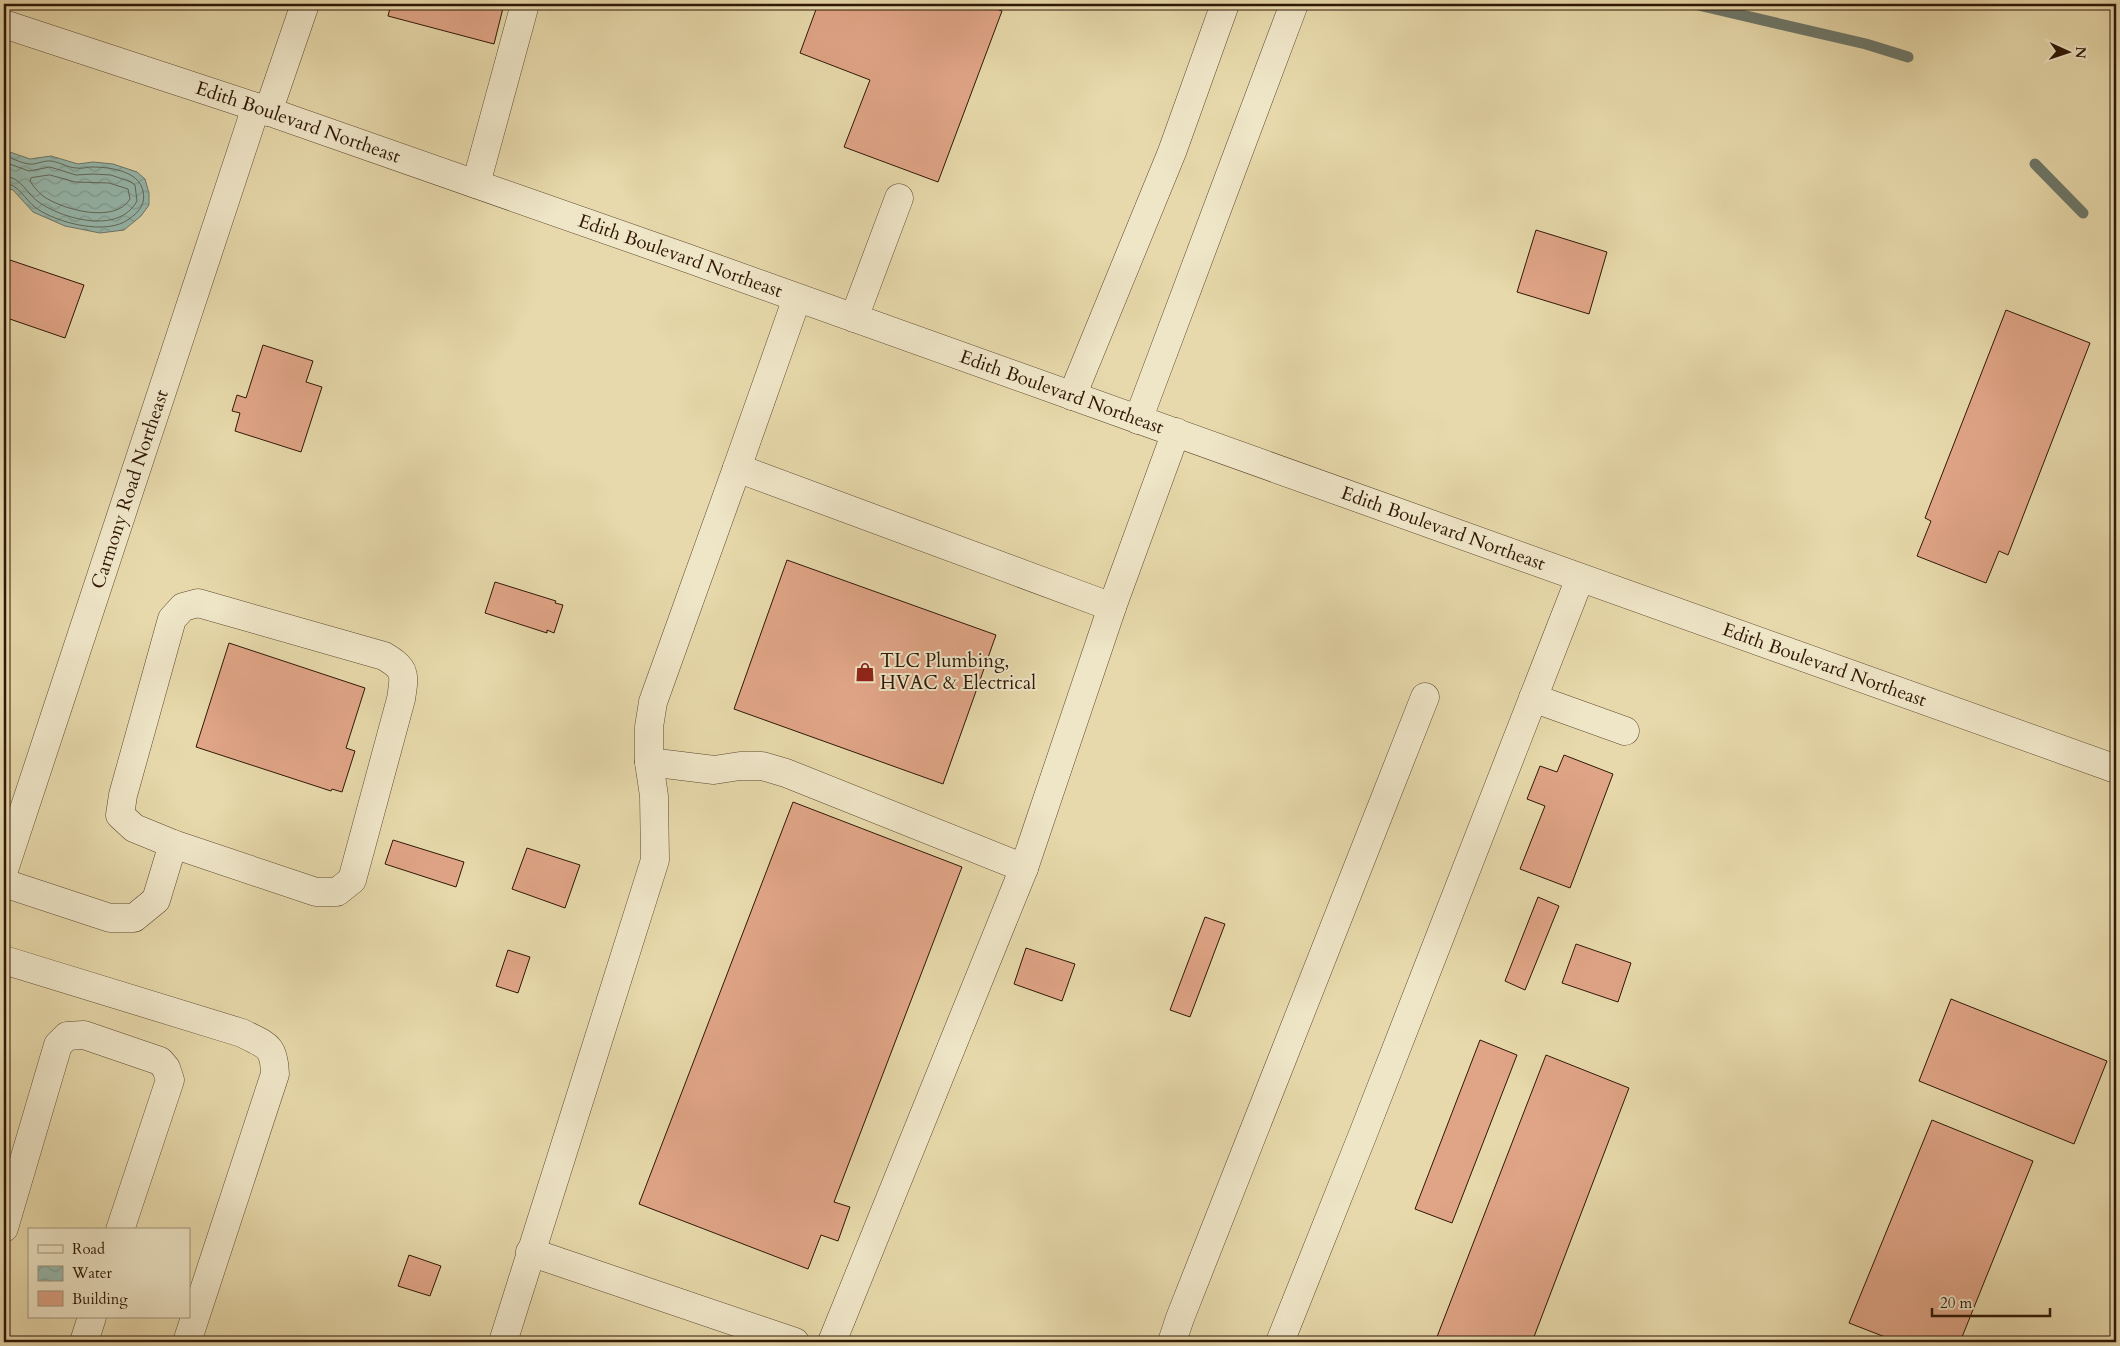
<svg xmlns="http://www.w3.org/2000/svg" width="2120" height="1346" font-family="Cardo,serif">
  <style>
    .water { fill: url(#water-waves); stroke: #6d786b }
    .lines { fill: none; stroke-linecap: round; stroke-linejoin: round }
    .shore { stroke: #63685a; stroke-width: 1 }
    .stream { stroke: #6d786b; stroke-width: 11 }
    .building { fill: #e0a587; stroke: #2f1706 }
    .minor-casing { stroke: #5d482f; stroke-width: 29 }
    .minor { stroke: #efe6c8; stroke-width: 28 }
    .labels { text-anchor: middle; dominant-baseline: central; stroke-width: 4; stroke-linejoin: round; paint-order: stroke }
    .street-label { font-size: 19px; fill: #2f1706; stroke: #efe6c8 }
    .poi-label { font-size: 19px; fill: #2f1706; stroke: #efe6c8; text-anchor: start }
  </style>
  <defs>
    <pattern id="water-waves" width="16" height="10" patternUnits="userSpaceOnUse" patternTransform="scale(1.25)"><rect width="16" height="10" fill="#97b9ae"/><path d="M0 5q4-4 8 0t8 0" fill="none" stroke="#829e94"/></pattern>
  </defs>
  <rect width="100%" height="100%" fill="#e7d9ab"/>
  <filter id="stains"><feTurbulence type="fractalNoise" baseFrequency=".004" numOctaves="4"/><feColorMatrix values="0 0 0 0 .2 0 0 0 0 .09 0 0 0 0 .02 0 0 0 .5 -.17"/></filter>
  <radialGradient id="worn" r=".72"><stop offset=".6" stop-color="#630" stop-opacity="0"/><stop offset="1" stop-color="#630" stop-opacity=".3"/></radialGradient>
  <path class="water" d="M 4,150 L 30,159 L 51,156 L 78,164 L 93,162 L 113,164 L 137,172 L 145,179 L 149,193 L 149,205 L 141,216 L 124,230 L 100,233 L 65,226 L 33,212 L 13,190 L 4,187 Z"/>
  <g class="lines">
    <g class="shore">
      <path d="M 4,155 C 11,158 21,163 29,164 C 36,165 44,160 51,161 C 60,162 68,168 77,168 C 82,169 87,167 92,167 C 110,167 139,171 143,191 C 146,204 139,212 129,219 C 107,236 57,223 36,208 C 24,199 19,184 4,183"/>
      <path d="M 4,162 L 29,171 L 50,167 L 76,175 L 93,174 L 111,175 L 131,182 L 135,185 L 137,201 C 119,234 66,220 40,203 C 26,194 22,177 4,176"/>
      <path d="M 50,175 L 75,182 L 109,183 L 128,189 L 130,199 C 115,224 63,210 43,196 C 38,192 33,186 30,181 L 31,178 Z"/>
    </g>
    <g class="stream">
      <path d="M 1694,4 L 1866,44 L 1908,57"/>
      <path d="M 2035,164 L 2083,213"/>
    </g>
  </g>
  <g class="building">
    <path d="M 391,4 L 504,4 L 494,44 L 388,16 Z"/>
    <path d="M 818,4 L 983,4 L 1002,11 L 938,182 L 844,147 L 870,80 L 800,53 Z"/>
    <path d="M 1536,230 L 1607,252 L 1589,314 L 1517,292 Z"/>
    <path d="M 4,258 L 84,285 L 65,338 L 4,317 Z"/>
    <path d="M 2006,310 L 2090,343 L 2008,555 L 1999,551 L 1986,583 L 1917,556 L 1931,521 L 1925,518 Z"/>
    <path d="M 263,345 L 313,361 L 306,382 L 322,387 L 301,452 L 235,431 L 240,413 L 232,411 L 237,395 L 246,398 Z"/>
    <path d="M 787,560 L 996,635 L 943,784 L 734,709 Z"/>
    <path d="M 495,582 L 556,601 L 555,603 L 563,605 L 554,633 L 547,630 L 547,633 L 485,613 Z"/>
    <path d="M 229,643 L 365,688 L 346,748 L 355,751 L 342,792 L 332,789 L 331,791 L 196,747 Z"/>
    <path d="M 1564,755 L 1613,774 L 1570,888 L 1520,869 L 1545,806 L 1527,799 L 1540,766 L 1557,772 Z"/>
    <path d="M 793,802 L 962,867 L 834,1202 L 850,1207 L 838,1241 L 821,1235 L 808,1269 L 639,1204 Z"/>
    <path d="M 393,840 L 464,862 L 456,887 L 385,864 Z"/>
    <path d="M 527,848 L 580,865 L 565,908 L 512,889 Z"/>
    <path d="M 1538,897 L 1559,906 L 1525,990 L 1505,981 Z"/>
    <path d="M 1205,917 L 1225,924 L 1190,1017 L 1170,1010 Z"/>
    <path d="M 1576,944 L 1631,963 L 1618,1002 L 1562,983 Z"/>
    <path d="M 1026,948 L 1075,964 L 1062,1001 L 1014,984 Z"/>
    <path d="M 508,950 L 530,957 L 518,993 L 496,986 Z"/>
    <path d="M 1951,999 L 2107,1061 L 2074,1144 L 1919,1081 Z"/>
    <path d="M 1480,1040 L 1517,1055 L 1452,1223 L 1415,1209 Z"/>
    <path d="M 1546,1055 L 1629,1088 L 1532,1342 L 1435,1342 Z"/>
    <path d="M 1932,1120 L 2033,1161 L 1960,1342 L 1898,1342 L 1849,1323 Z"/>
    <path d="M 409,1255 L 441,1266 L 430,1296 L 398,1286 Z"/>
  </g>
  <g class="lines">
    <defs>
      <g id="minor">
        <path id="s1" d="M 4,24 L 256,107 L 684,257 L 2116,769"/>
        <path d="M 268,112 L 305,4"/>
        <path d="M 476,184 L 525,4"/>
        <path d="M 797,298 L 737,468 L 1112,607 L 1176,432"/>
        <path d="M 854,318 L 899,198"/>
        <path d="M 1072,396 L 1172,152 L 1225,4"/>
        <path d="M 1138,420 L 1294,4"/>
        <path d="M 198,603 L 384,656 C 406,669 405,674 401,699 L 352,880 L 337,892 L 316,892 L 173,844 L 134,828 L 120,815 L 123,795 L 172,619 L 183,607 Z"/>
        <path d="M 1533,698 L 1625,731"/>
        <path d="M 649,762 L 714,770 L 740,766 L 762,766 L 786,773 L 1024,868"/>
        <path id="s2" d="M 4,870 L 256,107"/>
        <path d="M 4,883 L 110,918 L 134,918 L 156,900 L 173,844"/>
        <path d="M 4,960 L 242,1033 C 267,1046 274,1045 275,1074 L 187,1342"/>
        <path d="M 4,1228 L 58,1045 L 67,1036 L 84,1035 L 160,1061 L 166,1068 L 170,1080 L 120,1230"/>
        <path d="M 530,1252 L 795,1342"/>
        <path d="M 84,1342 L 92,1317"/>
        <path d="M 503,1342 L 655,860 L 654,796 L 649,762 L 649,727 L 653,702 L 737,468"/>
        <path d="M 832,1342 L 1024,868 L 1112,607"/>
        <path d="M 1172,1342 L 1180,1318 L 1425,697"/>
        <path d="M 1280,1342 L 1363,1134 L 1580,578"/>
      </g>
    </defs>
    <use href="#minor" class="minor-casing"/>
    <use href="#minor" class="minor"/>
  </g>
  <defs>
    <symbol id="shop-bare" viewBox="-9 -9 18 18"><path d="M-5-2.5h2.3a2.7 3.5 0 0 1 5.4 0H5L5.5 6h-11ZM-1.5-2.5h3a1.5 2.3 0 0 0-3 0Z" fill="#8f2418" stroke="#efe6c8" stroke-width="2.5" paint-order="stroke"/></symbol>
  </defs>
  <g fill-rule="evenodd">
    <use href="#shop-bare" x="851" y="658" width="28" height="28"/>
  </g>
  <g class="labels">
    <g class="street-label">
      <text stroke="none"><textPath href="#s1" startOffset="310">Edith Boulevard Northeast</textPath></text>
      <text stroke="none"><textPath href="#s1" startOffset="715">Edith Boulevard Northeast</textPath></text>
      <text stroke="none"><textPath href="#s1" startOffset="1120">Edith Boulevard Northeast</textPath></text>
      <text stroke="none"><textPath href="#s2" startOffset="401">Carmony Road Northeast</textPath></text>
      <text stroke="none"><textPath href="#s1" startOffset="1525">Edith Boulevard Northeast</textPath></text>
      <text stroke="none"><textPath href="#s1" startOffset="1930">Edith Boulevard Northeast</textPath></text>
    </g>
    <g class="poi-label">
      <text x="880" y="661">TLC Plumbing,<tspan x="880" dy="22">HVAC &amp; Electrical</tspan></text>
    </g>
  </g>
  <rect width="2120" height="1346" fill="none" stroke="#e7d9ab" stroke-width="20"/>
  <rect x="5" y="5" width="2110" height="1336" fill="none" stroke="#2f1706" stroke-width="2.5"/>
  <rect x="10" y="10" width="2100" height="1326" fill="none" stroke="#2f1706"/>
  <rect x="28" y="1228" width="162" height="90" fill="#efe6c8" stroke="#a2937a"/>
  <rect x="38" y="1245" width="25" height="8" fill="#efe6c8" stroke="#a2937a"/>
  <text x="72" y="1254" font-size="15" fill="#2f1706">Road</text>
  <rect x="38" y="1266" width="25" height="15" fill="url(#water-waves)" stroke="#a2937a"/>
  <text x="72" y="1278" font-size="15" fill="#2f1706">Water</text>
  <rect x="38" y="1291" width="25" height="15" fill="#e0a587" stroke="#a2937a"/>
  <text x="72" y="1304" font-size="15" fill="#2f1706">Building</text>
  <g transform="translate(2068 52) rotate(93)" stroke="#efe6c8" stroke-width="4" paint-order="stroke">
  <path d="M0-4L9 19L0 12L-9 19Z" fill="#2f1706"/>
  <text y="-8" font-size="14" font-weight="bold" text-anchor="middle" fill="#2f1706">N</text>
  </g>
  <path d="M1932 1308v8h118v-8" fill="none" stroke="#2f1706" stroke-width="2.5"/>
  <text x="1940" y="1308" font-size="15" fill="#2f1706" stroke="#efe6c8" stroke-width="4" paint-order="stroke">20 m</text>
  <rect width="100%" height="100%" filter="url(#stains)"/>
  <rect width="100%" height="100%" fill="url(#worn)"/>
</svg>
